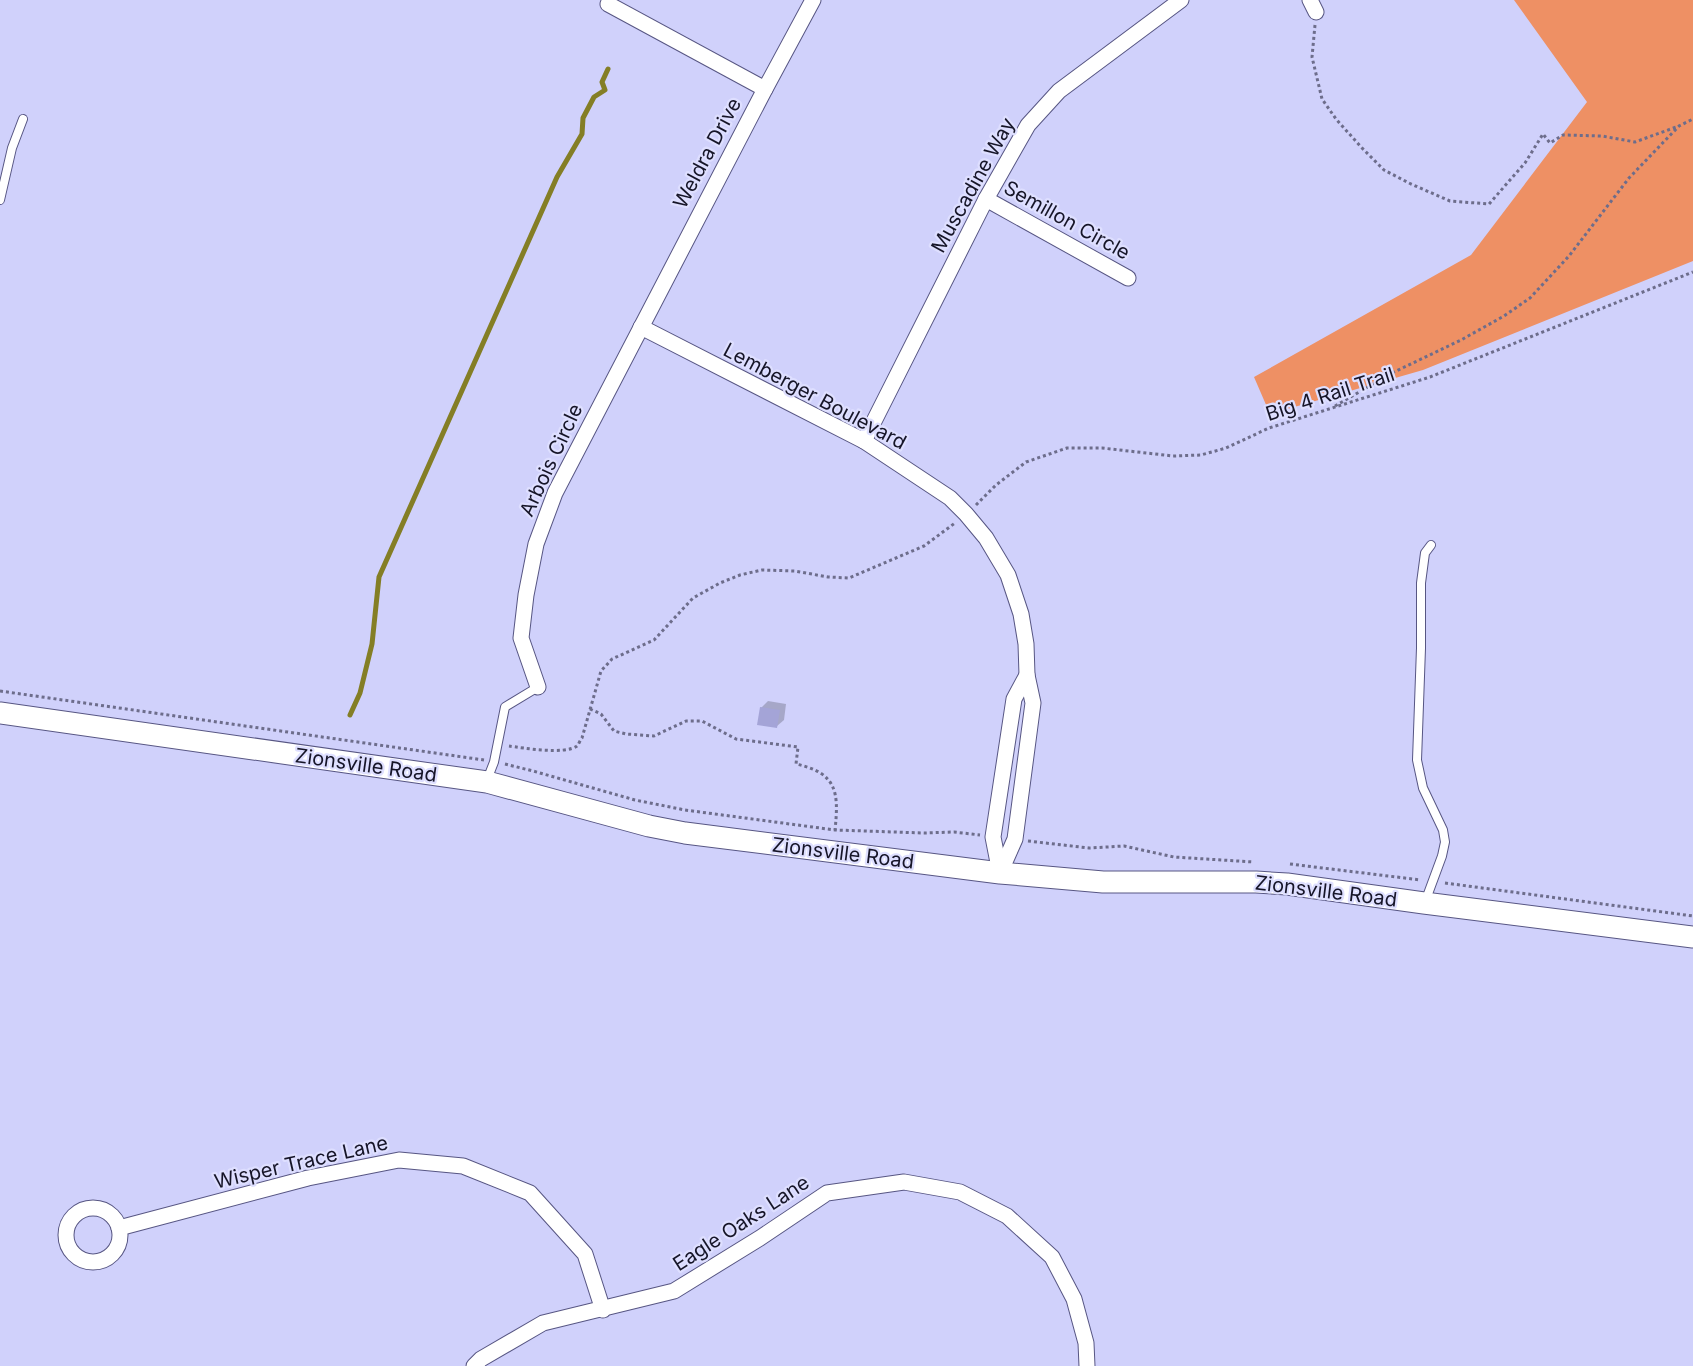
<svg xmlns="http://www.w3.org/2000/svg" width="1693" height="1366" font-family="Inter,sans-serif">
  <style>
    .green { fill: #ee9064 }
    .shadow { fill: #0003 }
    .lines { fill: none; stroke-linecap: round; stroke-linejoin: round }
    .stream { stroke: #847e25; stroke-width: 5 }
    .building { fill: #a4a4d7 }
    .service-casing { stroke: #575683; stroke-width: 10 }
    .minor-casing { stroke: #575683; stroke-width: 17 }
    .secondary-casing { stroke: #575683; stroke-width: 23 }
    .path { stroke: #6d6d8b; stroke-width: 3; stroke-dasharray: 3 3; stroke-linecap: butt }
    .service { stroke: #fff; stroke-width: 8 }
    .minor { stroke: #fff; stroke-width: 15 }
    .secondary { stroke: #fff; stroke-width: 21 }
    .labels { text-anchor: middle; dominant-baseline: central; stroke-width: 4.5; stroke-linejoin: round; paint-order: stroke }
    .street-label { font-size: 20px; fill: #161528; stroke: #dedfff }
  </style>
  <rect width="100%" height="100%" fill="#d0d1fb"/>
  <path class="green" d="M 1514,0 L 1693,0 L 1693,261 L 1423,370 L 1270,414 L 1254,377 L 1471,255 L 1587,102 Z"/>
  <path class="shadow" d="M 768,701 L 786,704 L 784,720 L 777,726 L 761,708 Z"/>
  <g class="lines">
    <path class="stream" d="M 350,715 L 360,693 L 372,644 L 379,577 L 557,177 L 582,134 L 583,118 L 594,97 L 605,90 L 602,82 L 608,69"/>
  </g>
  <path class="building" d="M 760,707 L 780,710 L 777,728 L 757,725 Z"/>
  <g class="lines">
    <defs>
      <g id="service">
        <path d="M 0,200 L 12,148 L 23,119"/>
        <path d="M 487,780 L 494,762 L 505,707 L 538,687"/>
        <path d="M 1425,902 L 1442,856 L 1445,842 L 1443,830 L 1423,788 L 1417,760 L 1421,648 L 1421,583 L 1425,553 L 1431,545"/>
      </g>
      <g id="minor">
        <path d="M 1310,0 L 1316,12"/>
        <path d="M 608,4 L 765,89"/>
        <path d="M 986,199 L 1128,278"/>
        <path d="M 641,327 L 864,441 L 950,498 L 966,514 L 986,538 L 1008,575 L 1021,614 L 1026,644 L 1027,675 L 1033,703 L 1015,839 L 1000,873"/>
        <path d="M 864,441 L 986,199 L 1028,125 L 1059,91 L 1181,0"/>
        <path d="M 538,687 L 521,638 L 526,595 L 536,544 L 555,493 L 765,89 L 813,0"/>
        <path d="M 1000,873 L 993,837 L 1014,699 L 1027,675"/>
        <circle cx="93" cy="1235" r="27"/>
        <path d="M 119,1228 L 308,1178 L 399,1160 L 463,1166 L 530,1193 L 585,1254 L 603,1310"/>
        <path d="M 474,1366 L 481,1359 L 543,1323 L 674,1291 L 760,1238 L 827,1193 L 904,1182 L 960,1192 L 1007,1216 L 1052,1257 L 1074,1299 L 1086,1343 L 1087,1366"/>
      </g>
      <path id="secondary" d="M 0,713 L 487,782 L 649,826 L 685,833 L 1000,873 L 1103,882 L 1256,882 L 1287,884 L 1424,903 L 1693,937"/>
    </defs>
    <use href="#service" class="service-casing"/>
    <use href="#minor" class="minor-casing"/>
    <use href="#secondary" class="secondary-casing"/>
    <g class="path">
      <path d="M 1315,25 L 1312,57 L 1322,99 L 1336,119 L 1361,147 L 1384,170 L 1411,184 L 1450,201 L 1489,204 L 1525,163 L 1543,134 L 1550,143 L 1563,135 L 1602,136 L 1635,142 L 1679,126"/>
      <path d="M 1335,406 L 1392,373 L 1461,340 L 1504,316 L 1530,298 L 1569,256 L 1629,178 L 1679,126 L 1693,119"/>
      <path d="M 976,505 L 996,485 L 1026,462 L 1067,448 L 1102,448 L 1173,456 L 1201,455 L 1226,448 L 1269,428 L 1430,377 L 1693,272"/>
      <path d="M 0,691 L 484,760"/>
      <path d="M 590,709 L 601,714 L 614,731 L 626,734 L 654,736 L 686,721 L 702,721 L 736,739 L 798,747 L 796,764 C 837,773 839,792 835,830"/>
      <path d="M 509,746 C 523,748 565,755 577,746 C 579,744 580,740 582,738 L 601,671 L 612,659 L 654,640 L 693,598 L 720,583 L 740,575 L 762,570 L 795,571 L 828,577 L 849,578 L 924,546 L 955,523"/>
      <path d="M 505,764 L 533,771 L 635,800 L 685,810 L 835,830 L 924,833 L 954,832 L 980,835"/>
      <path d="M 1028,841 L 1089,848 L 1124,846 L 1174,857 L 1254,862"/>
      <path d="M 1290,864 L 1421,880"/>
      <path d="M 1445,883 L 1693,916"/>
    </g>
    <use href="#service" class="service"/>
    <use href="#minor" class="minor"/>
    <use href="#secondary" class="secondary"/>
  </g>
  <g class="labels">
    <g class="street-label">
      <text transform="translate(707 153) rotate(-62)">Weldra Drive</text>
      <text transform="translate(973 185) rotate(-61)">Muscadine Way</text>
      <text transform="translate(1067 220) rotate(29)">Semillon Circle</text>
      <text transform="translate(1330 394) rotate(-18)">Big 4 Rail Trail</text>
      <text transform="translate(815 396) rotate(28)">Lemberger Boulevard</text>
      <text transform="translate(551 460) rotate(-65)">Arbois Circle</text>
      <text transform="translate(366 765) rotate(8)">Zionsville Road</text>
      <text transform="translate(843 853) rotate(7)">Zionsville Road</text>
      <text transform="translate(1326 891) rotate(7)">Zionsville Road</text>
      <text transform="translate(301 1162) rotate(-13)">Wisper Trace Lane</text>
      <text transform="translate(741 1223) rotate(-33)">Eagle Oaks Lane</text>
    </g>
  </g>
</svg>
